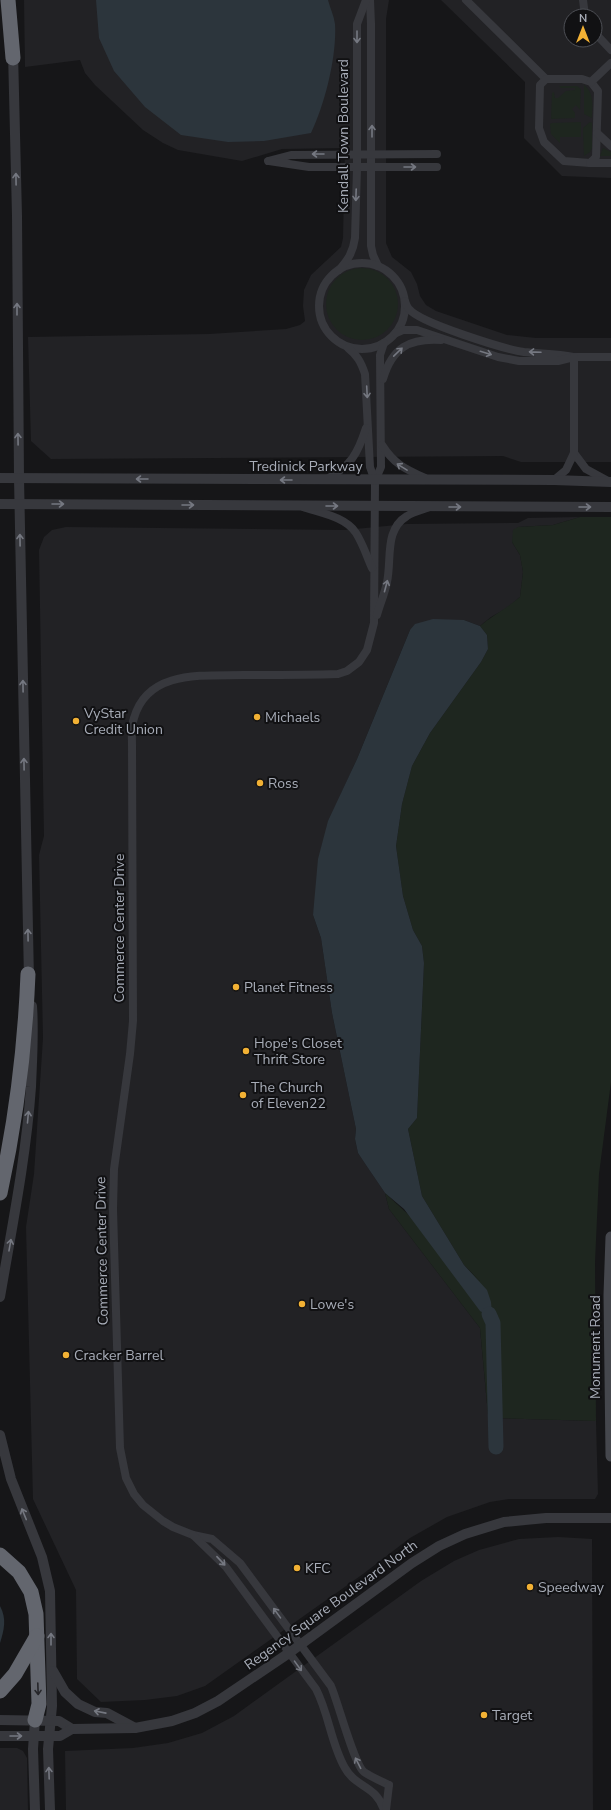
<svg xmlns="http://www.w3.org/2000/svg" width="611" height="1810" font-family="'Nunito Sans',sans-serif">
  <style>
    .built { fill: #222225; fill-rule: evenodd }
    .green { fill: #1e261f }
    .water { fill: #2c353c }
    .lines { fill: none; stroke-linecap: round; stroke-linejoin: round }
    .river { stroke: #2c353c; stroke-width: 15 }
    .minor { stroke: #37383d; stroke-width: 8 }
    .tertiary { stroke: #37383d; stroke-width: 10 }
    .secondary { stroke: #45474d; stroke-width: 11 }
    .motorway { stroke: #63666e; stroke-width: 15 }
    .oneway { stroke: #757881 }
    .oneway2 { stroke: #26262a }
    .poi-dot { fill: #f2b134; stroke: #111113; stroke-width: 1.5 }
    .labels { text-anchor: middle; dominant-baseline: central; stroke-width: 4; stroke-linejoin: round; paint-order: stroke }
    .street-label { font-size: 14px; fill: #a8adb8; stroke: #111113 }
    .poi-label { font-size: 14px; fill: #a8adb8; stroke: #111113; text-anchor: start }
  </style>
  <rect width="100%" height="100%" fill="#161618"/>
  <g class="built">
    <path d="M 24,0 L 389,0 L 386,19 L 386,243 L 392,257 L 411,272 L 417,284 L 420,296 L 426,305 L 436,311 L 507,335 L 536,338 L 611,338 L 611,462 L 521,462 L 503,456 L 51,459 L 31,441 L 28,337 L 209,334 L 286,329 L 300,325 L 305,321 L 303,306 L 304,290 L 311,275 L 341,247 L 343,238 L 345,148 L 282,149 L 242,161 L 178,150 L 163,143 L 143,130 L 95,85 L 85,73 L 80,60 L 25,67 Z"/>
    <path d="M 441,0 L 611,0 L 611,178 L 562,176 L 524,138 L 525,82 ZM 571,16 L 595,16 L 595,40 L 571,40 Z"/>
    <path d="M 580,517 L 553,525 L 518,527 L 512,542 L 520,555 L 523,572 L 520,597 L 507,608 L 491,617 L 480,626 L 464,620 L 410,630 L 357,759 L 341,794 L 313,915 L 321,938 L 332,1013 L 356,1129 L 355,1139 L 358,1153 L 385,1193 L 389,1209 L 480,1328 L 488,1415 L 491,1418 L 596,1421 L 598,1494 L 595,1499 L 509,1499 L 490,1502 L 447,1517 L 410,1538 L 363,1574 L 205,1686 L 177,1696 L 145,1700 L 101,1702 L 77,1679 L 76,1590 L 33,1499 L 26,1227 L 34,1174 L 43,1038 L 39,855 L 44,836 L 39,550 L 44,537 L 52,530 L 66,527 L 345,530 L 407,524 L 518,523 L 528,518 Z"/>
    <path d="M 558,1537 L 592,1539 L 593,1810 L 66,1810 L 65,1751 L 133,1748 L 168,1743 L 202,1733 L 234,1716 L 421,1581 L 454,1561 L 479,1550 L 519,1539 Z"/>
    <path d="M 0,1748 L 17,1748 L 23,1751 L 27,1758 L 28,1810 L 0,1810 Z"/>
  </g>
  <g class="green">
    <path d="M 584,85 C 595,93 592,107 592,118 L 584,114 Z"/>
    <path d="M 559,86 L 577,86 L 581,89 L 580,110 L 576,105 L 572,109 L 575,113 L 575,118 L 551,119 L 552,93 L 554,92 L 555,98 L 558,98 L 566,91 L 575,90 L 575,88 L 561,88 Z"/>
    <path d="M 581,122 L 581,137 L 560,137 L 560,143 L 551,134 L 550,124 L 552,123 Z"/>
    <path d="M 590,122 L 592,123 L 592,148 L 590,152 L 584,156 L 583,128 Z"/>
    <path d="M 603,148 L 611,152 L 611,156 L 600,156 Z"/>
    <circle cx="362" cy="304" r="36"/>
    <path d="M 580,517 L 611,517 L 611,1082 L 599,1174 L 595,1262 L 596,1421 L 491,1418 L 488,1414 L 480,1328 L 389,1209 L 385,1193 L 480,1281 L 464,1265 L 422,1196 L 408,1129 L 417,1118 L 424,963 L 422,946 L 413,930 L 403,896 L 396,846 L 402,804 L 412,766 L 430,733 L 481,662 L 488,649 L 487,635 L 480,626 C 493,615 507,608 520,597 L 523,572 L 520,555 L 512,542 L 513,530 L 518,527 L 553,525 Z"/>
  </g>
  <g class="water">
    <path d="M 96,0 L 328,0 C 330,8 334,16 335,24 C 337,56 325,104 311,133 L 264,141 L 228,142 L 181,135 L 145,107 L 114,71 L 99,38 Z"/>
    <path d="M 433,619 L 464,620 L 480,626 L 487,635 L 488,649 L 481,662 L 430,733 L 412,766 L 402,804 L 396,846 L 403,896 L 413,930 L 422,946 L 424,963 L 417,1118 L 408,1129 L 422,1196 L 464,1265 L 487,1290 L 491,1302 L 492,1313 L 487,1315 L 480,1311 L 404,1209 L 385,1193 L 368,1168 L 358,1153 L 355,1139 L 356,1129 L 332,1013 L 321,938 L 313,915 L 318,859 L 328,821 L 357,759 L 410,630 L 415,624 Z"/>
    <path d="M 0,1606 C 7,1619 4,1630 0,1643 Z"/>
  </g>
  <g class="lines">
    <path class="river" d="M 489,1314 L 493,1323 L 496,1447"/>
    <g class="minor">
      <path d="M 370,0 L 371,24 L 371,246 L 373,255 L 378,266"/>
      <path d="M 466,0 L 546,79"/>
      <path d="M 583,0 L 585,16"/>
      <path d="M 595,33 L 611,50"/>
      <path d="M 546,79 L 582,79 L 591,82 L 598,91 L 596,157 L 590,163 L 564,161 L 544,142 L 539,128 L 540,85 Z"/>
      <path d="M 591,82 L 611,63"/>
      <path d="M 597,133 L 611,146"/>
      <path d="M 268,161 L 291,155 L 437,154"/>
      <path d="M 269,161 L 309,167 L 437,167"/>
      <path d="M 590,163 L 611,163"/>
      <circle cx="362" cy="306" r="43"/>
      <path d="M 339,270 C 348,260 353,252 355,238 L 357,168 L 357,24 L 366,0"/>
      <path d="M 405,301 C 406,304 407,307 409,309 C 420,323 504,349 524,352 C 541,354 557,353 573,357"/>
      <path d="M 396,333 L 403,330 L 417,330 L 498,357 L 519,361 L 558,361 L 574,357 L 611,357"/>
      <path d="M 384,343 L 380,355 L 381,467 L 375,481 L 374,623 L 367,650 L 359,662 L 347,671 L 338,674 C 307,675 275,675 244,675 C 204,676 148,669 134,718 C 131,726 132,736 132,745 L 133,1021 L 130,1054 L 114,1169 L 113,1209 L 120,1448 L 126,1478 L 134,1494 L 143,1505 L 163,1521 L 173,1527 L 193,1535 L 212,1539 L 240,1563 L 331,1686 C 338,1702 354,1764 364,1772 C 371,1777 381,1781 389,1785"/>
      <path d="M 348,348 C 357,355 361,362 365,374 L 370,467 L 375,481"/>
      <path d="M 383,379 C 392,348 409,338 441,340"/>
      <path d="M 382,445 C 394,464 405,469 425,478"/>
      <path d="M 574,453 L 586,469 L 608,481"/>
      <path d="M 327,479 C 351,466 358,453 366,428"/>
      <path d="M 554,480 L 566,470 L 574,453 L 574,357"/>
      <path d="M 303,507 C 321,513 346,517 356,533 C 363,544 367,557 372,568"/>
      <path d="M 377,615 C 380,604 385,593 387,582 C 392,559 384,530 407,516 C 413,512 421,510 427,508"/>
      <path d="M 193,1535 L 226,1567 L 316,1689 C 329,1714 331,1744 345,1768 C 356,1788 376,1785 384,1810"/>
      <path d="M 386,1810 L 389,1785"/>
    </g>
    <g class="tertiary">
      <path d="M 13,52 L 17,216 L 19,478 L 29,980"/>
      <path d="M 0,478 L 554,480 L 611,482"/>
      <path d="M 0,504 L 611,507"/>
      <path d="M 0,1297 C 12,1227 26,1158 31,1087 C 32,1060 34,1033 32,1006"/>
      <path d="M 0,1435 L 11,1479 L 42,1557 L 50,1591 L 52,1706 L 48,1749 L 50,1810"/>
      <path d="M 53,1671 L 65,1692 L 78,1704 L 95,1712 L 107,1713 L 135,1728"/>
      <path d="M 0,1720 L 59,1721 L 72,1729"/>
      <path d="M 35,1720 L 33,1749 L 35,1810"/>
      <path d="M 0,1736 L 60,1736 L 72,1729 L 135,1728 L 172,1721 L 195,1713 L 218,1701 L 289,1653 L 412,1563 L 439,1546 L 465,1534 L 504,1522 L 546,1518 L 611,1518"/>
    </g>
    <path class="secondary" d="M 611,1237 L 609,1295 L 611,1456"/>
    <g class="motorway">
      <path d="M 8,0 L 13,58"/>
      <path d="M 0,1193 C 16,1121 25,1048 28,974"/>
      <path d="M 0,1555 L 19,1572 L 31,1592 L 36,1614 L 39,1704 L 35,1720"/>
      <path d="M 0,1691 L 15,1674 L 37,1636"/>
    </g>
  </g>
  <defs><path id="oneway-shaft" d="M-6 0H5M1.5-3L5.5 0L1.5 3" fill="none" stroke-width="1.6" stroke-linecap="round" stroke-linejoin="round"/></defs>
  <g class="oneway">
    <use href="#oneway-shaft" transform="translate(357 37) rotate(90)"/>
    <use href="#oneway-shaft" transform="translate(372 131) rotate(-90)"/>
    <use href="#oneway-shaft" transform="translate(318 154) rotate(180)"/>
    <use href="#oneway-shaft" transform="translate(410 167)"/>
    <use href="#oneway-shaft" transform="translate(16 179) rotate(-91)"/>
    <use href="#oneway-shaft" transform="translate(356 195) rotate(92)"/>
    <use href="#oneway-shaft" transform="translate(17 309) rotate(-90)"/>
    <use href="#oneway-shaft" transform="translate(398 352) rotate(-44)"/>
    <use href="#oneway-shaft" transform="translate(535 352) rotate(-178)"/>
    <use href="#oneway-shaft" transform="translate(486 353) rotate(17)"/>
    <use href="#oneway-shaft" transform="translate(367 392) rotate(87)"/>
    <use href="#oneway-shaft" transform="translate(18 439) rotate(-91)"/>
    <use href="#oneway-shaft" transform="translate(402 467) rotate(-148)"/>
    <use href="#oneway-shaft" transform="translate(142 479) rotate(-180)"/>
    <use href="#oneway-shaft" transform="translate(286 480) rotate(-180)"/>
    <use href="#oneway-shaft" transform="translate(58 504)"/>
    <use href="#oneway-shaft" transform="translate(188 505)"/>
    <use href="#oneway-shaft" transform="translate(332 506)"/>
    <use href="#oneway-shaft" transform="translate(455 507)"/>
    <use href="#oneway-shaft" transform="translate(585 507)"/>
    <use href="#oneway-shaft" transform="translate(20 540) rotate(-91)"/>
    <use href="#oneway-shaft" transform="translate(386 586) rotate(-75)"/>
    <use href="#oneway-shaft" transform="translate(23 686) rotate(-91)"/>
    <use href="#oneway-shaft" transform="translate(24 764) rotate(-91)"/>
    <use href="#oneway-shaft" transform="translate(28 935) rotate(-91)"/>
    <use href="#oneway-shaft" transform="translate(28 1117) rotate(-85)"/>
    <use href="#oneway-shaft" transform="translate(10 1245) rotate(-80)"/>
    <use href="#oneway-shaft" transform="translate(24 1514) rotate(-112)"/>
    <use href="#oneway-shaft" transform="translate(221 1561) rotate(47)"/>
    <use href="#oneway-shaft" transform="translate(277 1613) rotate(-126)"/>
    <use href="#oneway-shaft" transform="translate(51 1639) rotate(-90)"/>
    <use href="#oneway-shaft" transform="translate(298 1666) rotate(54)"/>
    <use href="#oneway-shaft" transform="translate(100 1712) rotate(-169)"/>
    <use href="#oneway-shaft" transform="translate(16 1736)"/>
    <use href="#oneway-shaft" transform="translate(358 1763) rotate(-117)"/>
    <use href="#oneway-shaft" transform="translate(49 1773) rotate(-92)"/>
  </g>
  <use class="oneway2" href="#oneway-shaft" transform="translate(38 1689) rotate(88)"/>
  <g class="poi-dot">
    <circle cx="257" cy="717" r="4"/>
    <circle cx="76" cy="721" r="4"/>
    <circle cx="260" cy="783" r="4"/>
    <circle cx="236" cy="987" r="4"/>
    <circle cx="246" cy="1051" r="4"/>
    <circle cx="243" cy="1095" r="4"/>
    <circle cx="302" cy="1304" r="4"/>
    <circle cx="66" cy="1355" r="4"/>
    <circle cx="297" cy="1568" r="4"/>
    <circle cx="530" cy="1587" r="4"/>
    <circle cx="484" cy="1715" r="4"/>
  </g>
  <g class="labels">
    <g class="street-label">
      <text transform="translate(343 136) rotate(-90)">Kendall Town Boulevard</text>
      <text x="306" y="466">Tredinick Parkway</text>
      <text transform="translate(119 928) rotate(-90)">Commerce Center Drive</text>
      <text transform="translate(102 1251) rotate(-91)">Commerce Center Drive</text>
      <text transform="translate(595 1347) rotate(-90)">Monument Road</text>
      <text transform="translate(331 1605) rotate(-36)">Regency Square Boulevard North</text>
    </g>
    <g class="poi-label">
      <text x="84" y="713">VyStar<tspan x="84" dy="16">Credit Union</tspan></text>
      <text x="265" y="717">Michaels</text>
      <text x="268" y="783">Ross</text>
      <text x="244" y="987">Planet Fitness</text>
      <text x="254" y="1043">Hope's Closet<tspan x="254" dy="16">Thrift Store</tspan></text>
      <text x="251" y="1087">The Church<tspan x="251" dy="16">of Eleven22</tspan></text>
      <text x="310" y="1304">Lowe's</text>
      <text x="74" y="1355">Cracker Barrel</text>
      <text x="305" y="1568">KFC</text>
      <text x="538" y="1587">Speedway</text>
      <text x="492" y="1715">Target</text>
    </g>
  </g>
  <g transform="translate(583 28)"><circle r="19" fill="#111113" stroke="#4d4f55"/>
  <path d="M0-3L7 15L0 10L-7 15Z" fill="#f2b134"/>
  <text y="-6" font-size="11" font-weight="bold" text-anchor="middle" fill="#a8adb8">N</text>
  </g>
</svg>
